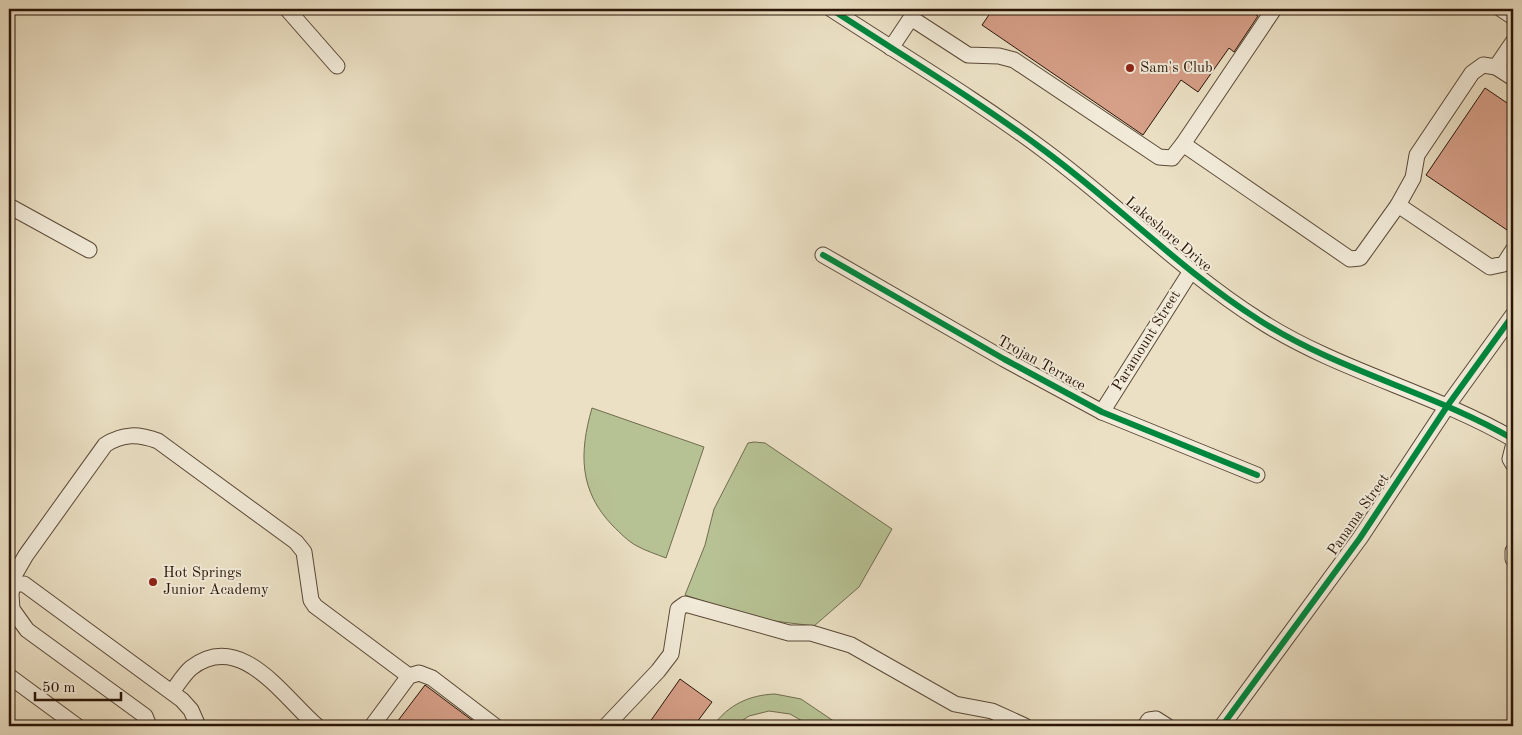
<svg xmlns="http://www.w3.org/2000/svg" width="1522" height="735" font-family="'Old Standard TT',serif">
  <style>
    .green { fill: #b7c294; stroke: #706c4e }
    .building { fill: #d69f88; stroke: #2a1507 }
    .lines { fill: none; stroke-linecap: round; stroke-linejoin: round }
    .minor-casing { stroke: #5a4836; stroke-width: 17 }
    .minor { stroke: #f2ebd9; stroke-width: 15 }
    .cycleway-casing { stroke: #f2ebd9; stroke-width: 9 }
    .cycleway { stroke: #00873e; stroke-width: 6 }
    .poi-dot { fill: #8f2418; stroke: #f2ebd9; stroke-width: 2 }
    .labels { text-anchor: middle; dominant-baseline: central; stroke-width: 4; stroke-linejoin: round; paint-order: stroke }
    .poi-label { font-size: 15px; fill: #2a1507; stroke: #f2ebd9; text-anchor: start }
    .street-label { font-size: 15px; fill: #2a1507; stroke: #f2ebd9 }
  </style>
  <rect width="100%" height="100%" fill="#ebe0c4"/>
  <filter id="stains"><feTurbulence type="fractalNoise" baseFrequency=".004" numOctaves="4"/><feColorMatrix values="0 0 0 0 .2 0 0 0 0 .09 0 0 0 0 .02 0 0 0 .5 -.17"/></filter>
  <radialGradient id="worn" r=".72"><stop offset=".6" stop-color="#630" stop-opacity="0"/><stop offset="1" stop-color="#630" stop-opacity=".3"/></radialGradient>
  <g class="green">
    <path d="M 592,408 L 704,447 L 666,558 C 656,554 646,551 637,546 C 629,542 620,533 613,526 C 579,491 579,453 592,408 Z"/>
    <path d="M 754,442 L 765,443 L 892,529 L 859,587 L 814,626 L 758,619 L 685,595 L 705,545 L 714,509 L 748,443 Z"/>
    <path d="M 775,694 L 801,699 L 841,726 L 811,726 L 790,714 L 769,711 L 749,716 L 734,726 L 713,726 C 728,705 749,695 775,694 Z"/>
  </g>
  <g class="building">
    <path d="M 993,9 L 1246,9 L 1258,16 L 1234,52 L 1229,48 L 1198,92 L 1181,80 L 1143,135 L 982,25 Z"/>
    <path d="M 1485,88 L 1513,107 L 1513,227 L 1510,232 L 1426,175 Z"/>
    <path d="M 680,679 L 712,702 L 694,726 L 647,726 Z"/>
    <path d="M 425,685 L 453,706 L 480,726 L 394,726 Z"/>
  </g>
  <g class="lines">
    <defs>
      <g id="minor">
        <path d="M 287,9 L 337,66"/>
        <path d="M 831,9 C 903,56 977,100 1045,151 C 1118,205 1182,271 1259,320 C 1338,371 1432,392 1513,439"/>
        <path d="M 1501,9 L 1513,17"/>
        <path d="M 1513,42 L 1496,67 L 1513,78"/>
        <path d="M 891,48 L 911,18 L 968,55 L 999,56 L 1014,60 L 1159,157 L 1172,158 L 1183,144 L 1350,259 L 1360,258 L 1398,205 L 1490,267 L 1504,264 L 1513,250"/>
        <path d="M 1183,144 L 1274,9"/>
        <path d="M 1398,205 L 1413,178 L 1417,155 L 1472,73 L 1483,65 L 1496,67"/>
        <path d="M 9,206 L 89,250"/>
        <path d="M 823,255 L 1004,359 L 1102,412 L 1257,475"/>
        <path d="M 1102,412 L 1191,271"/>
        <path d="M 1513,447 L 1510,459 L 1513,464"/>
        <path d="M 1513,551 L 1513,559"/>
        <path d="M 13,584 L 24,584 L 182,700 L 191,710 L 198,726"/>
        <path d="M 9,676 L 77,726"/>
        <path d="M 172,692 C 178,684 184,674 191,668 C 241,629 284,698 317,726"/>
        <path d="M 149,726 L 145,716 L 27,630 L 12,609 L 11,594 L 15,574 L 26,555 L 105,445 C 123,433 139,434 158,441 L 296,542 L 304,552 L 311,600 L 315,606 L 409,676"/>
        <path d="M 372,726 L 409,676 L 419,673 L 432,678 L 495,726"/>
        <path d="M 606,726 L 658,671 L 671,654 L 678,609 L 685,604 L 789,633 L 811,633 L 851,645 L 955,704 L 992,711 L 1025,726"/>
        <path d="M 1145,726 L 1149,720 L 1156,719 L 1167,726"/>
        <path d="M 1222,726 L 1360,538 L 1448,405 L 1513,315"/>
      </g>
    </defs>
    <use href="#minor" class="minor-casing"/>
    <use href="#minor" class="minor"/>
    <defs>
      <g id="cycleway">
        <path d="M 831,9 C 903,56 977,100 1045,151 C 1118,205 1182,271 1259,320 C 1338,371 1432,392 1513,439"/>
        <path d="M 823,255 L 1004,359 L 1102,412 L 1257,475"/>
        <path d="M 1222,726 L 1360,538 L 1448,405 L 1513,315"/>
      </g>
    </defs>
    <use href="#cycleway" class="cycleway-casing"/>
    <use href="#cycleway" class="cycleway"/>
  </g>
  <g class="poi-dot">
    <circle cx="1130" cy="68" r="5"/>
    <circle cx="153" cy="582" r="5"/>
  </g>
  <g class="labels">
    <g class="poi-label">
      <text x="1140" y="68">Sam's Club</text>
      <text x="163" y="573">Hot Springs<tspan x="163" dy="17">Junior Academy</tspan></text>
    </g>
    <g class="street-label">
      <text transform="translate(1168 235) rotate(40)">Lakeshore Drive</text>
      <text transform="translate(1147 341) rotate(-58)">Paramount Street</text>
      <text transform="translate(1041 364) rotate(29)">Trojan Terrace</text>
      <text transform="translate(1359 515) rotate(-55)">Panama Street</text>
    </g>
  </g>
  <rect width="1522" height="735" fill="none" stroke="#ebe0c4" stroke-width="30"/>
  <rect x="10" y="10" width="1502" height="715" fill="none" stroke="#2a1507" stroke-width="2.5"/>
  <rect x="15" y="15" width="1492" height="705" fill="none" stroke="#2a1507"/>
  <path d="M35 692v8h86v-8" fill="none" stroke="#2a1507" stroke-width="2.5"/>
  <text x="42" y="692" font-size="15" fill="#2a1507" stroke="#f2ebd9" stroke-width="4" paint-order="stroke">50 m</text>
  <rect width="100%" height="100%" filter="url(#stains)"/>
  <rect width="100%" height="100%" fill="url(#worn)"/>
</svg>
